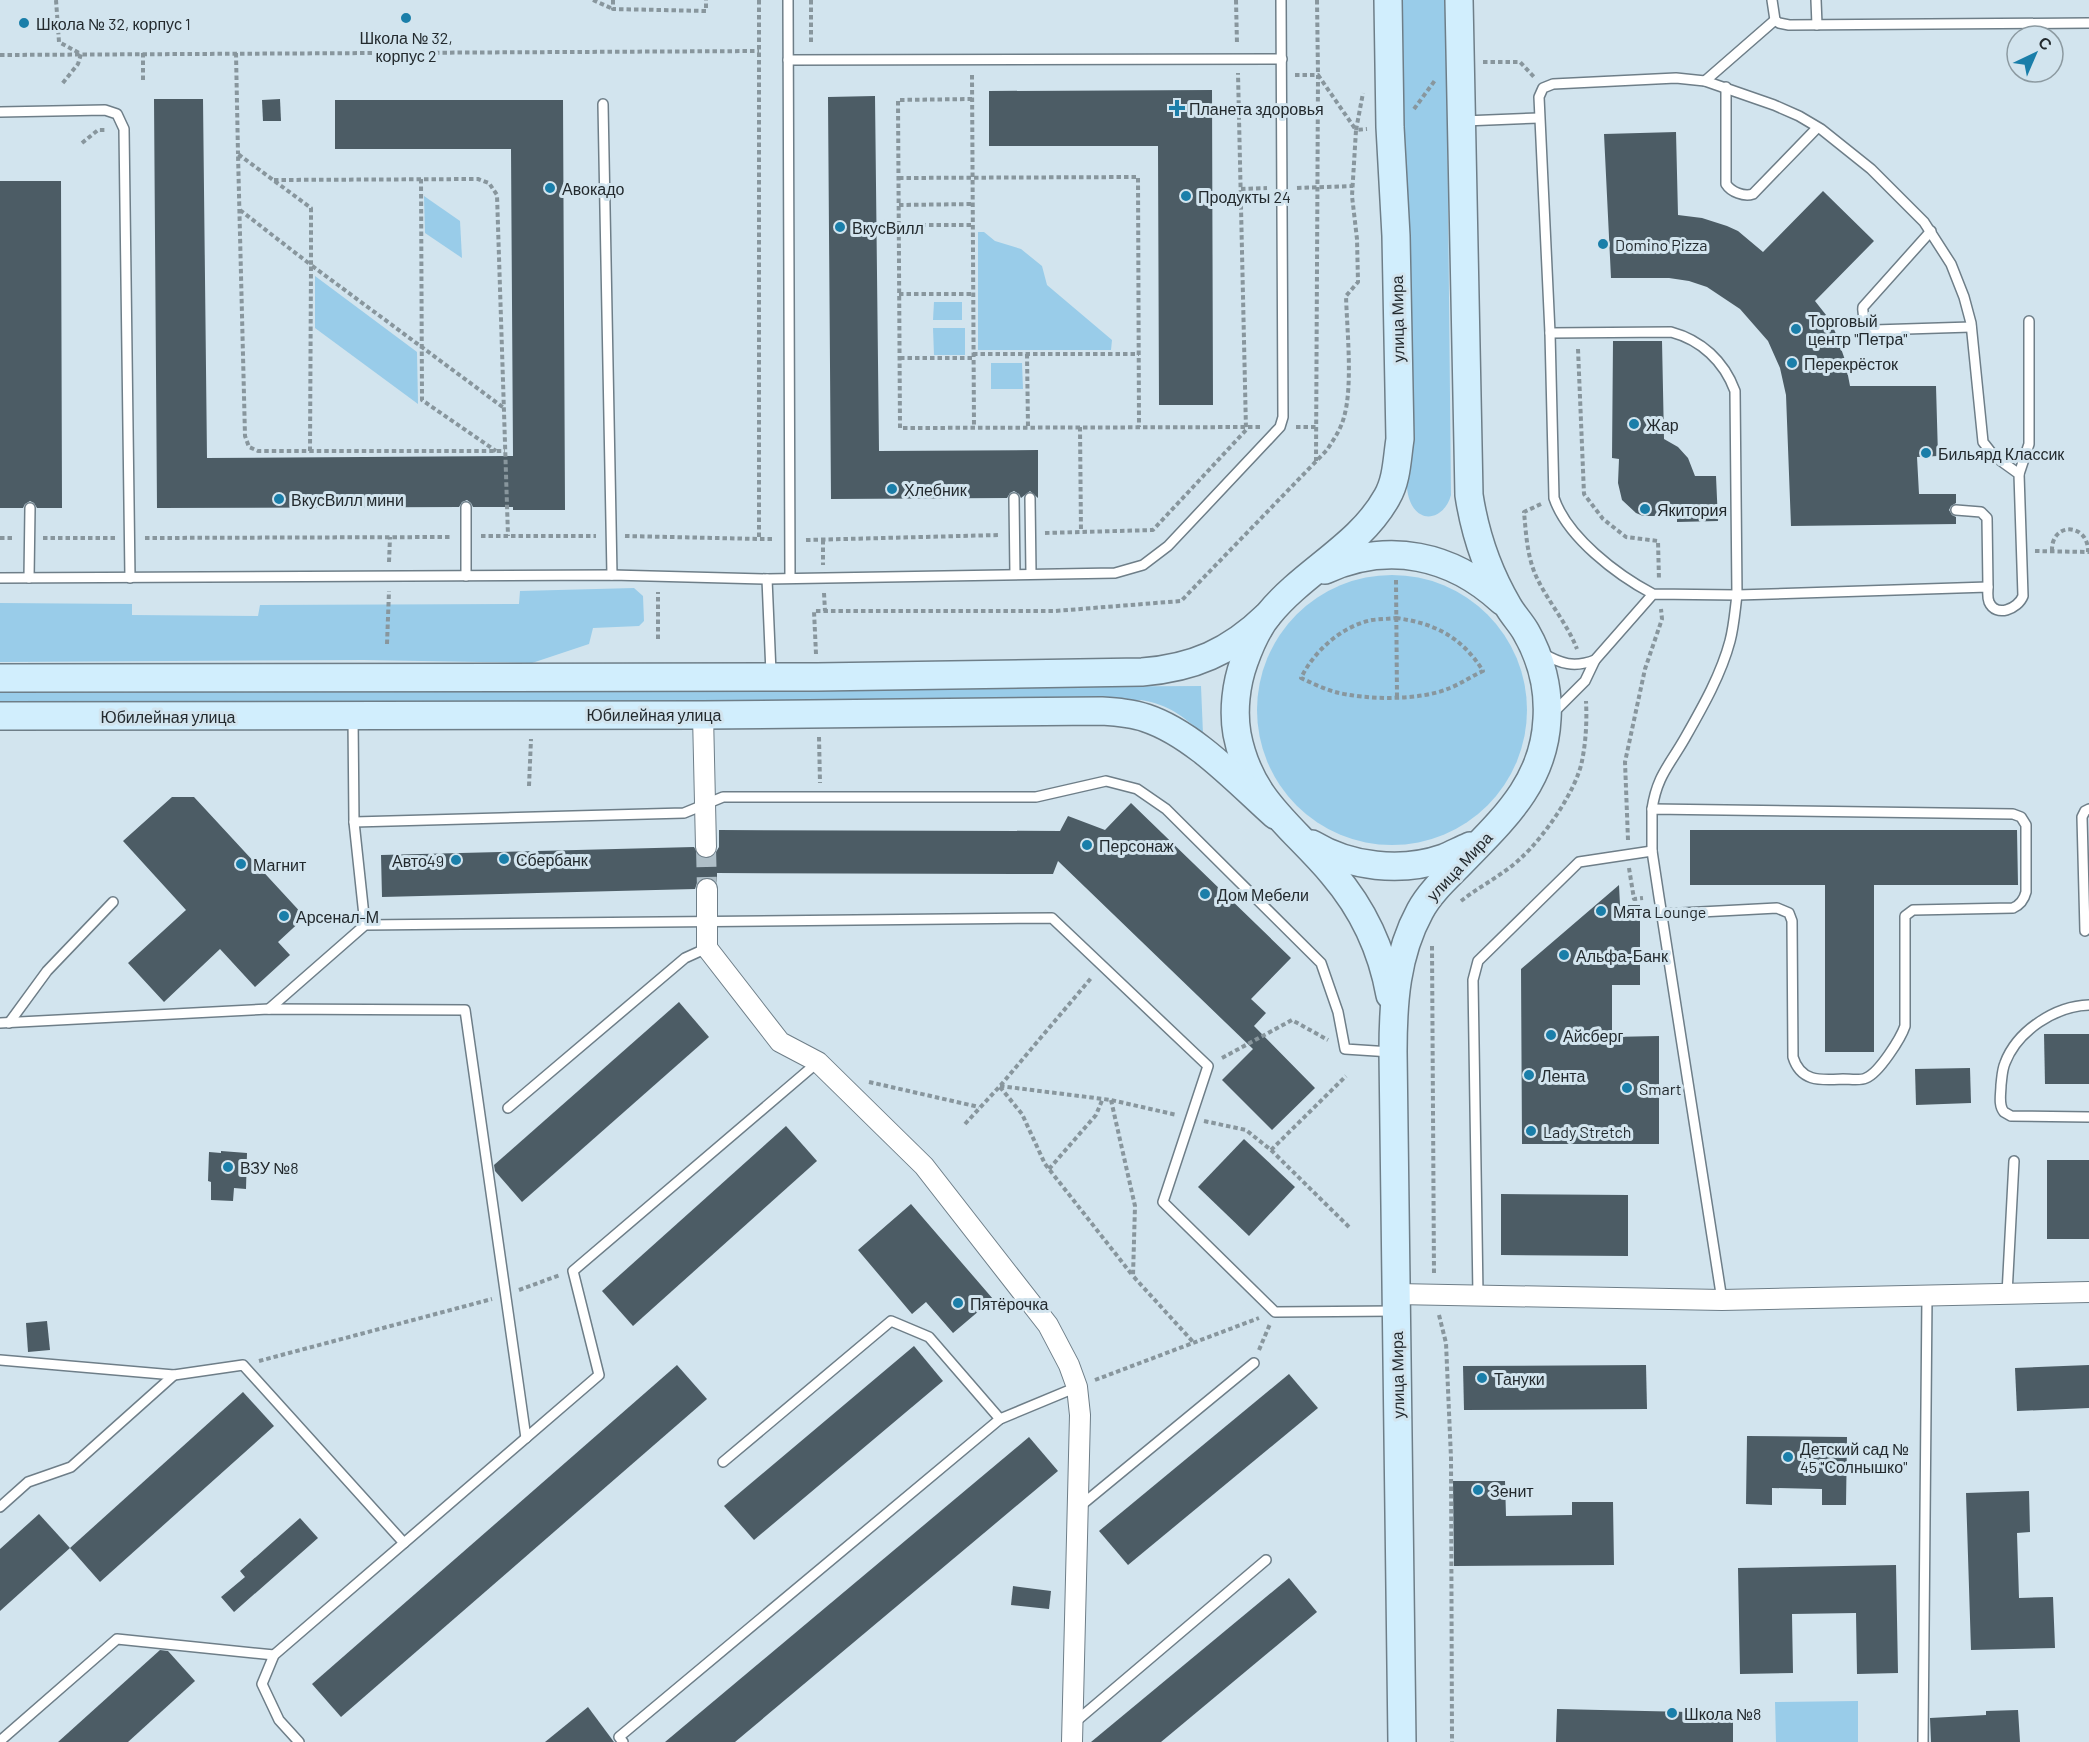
<svg xmlns="http://www.w3.org/2000/svg" width="2089" height="1742" font-family="Barlow,sans-serif">
  <style>
    .green { fill: #99cce9 }
    .building { fill: #4c5c65 }
    .lines { fill: none; stroke-linecap: round; stroke-linejoin: round }
    .minor-tunnel { stroke: #afbfc8; stroke-width: 20; stroke-dasharray: 20 10; stroke-linecap: butt }
    .service-casing { stroke: #6e7e88; stroke-width: 12 }
    .minor-casing { stroke: #6e7e88; stroke-width: 22 }
    .secondary-casing { stroke: #6e7e88; stroke-width: 30 }
    .path { stroke: #88969d; stroke-width: 4; stroke-dasharray: 4.5 3; stroke-linecap: butt }
    .service { stroke: #fff; stroke-width: 9 }
    .minor { stroke: #fff; stroke-width: 20 }
    .secondary { stroke: #d1eefd; stroke-width: 27 }
    .poi-dot { fill: #1a7ea9; stroke: #d2e4ee; stroke-width: 2 }
    .labels { text-anchor: middle; dominant-baseline: central; stroke-width: 6; stroke-linejoin: round; paint-order: stroke }
    .poi-label { font-size: 16px; fill: #232a2e; stroke: #d2e4ee; text-anchor: start }
    .street-label { font-size: 16px; fill: #232a2e; stroke: #d2e4ee }
  </style>
  <rect width="100%" height="100%" fill="#d2e4ee"/>
  <g class="green">
    <path d="M 1401,0 L 1446,0 L 1451,495 C 1445,518 1420,526 1410,501 C 1405,489 1407,471 1407,458 Z"/>
    <path d="M 424,196 L 460,221 L 462,258 L 425,233 Z"/>
    <path d="M 978,232 L 984,232 L 995,241 L 1021,249 L 1042,266 L 1047,285 L 1112,340 L 1111,350 L 978,350 Z"/>
    <path d="M 315,276 L 417,352 L 418,404 L 315,328 Z"/>
    <path d="M 934,302 L 962,302 L 962,320 L 933,320 Z"/>
    <path d="M 933,328 L 965,328 L 965,355 L 934,355 Z"/>
    <path d="M 991,363 L 1022,363 L 1023,389 L 991,389 Z"/>
    <circle cx="1392" cy="710" r="135"/>
    <path d="M 634,588 L 643,596 L 644,621 L 639,626 L 593,628 L 589,644 L 532,663 L 363,660 L 0,662 L 0,603 L 132,604 L 132,615 L 258,616 L 260,605 L 519,604 L 520,591 Z"/>
    <path d="M 1201,686 L 1203,734 C 1182,715 1169,705 1141,700 L 0,704 L 0,693 Z"/>
    <path d="M 1858,1701 L 1858,1742 L 1776,1742 L 1775,1702 Z"/>
  </g>
  <g class="building">
    <path d="M 1212,90 L 1213,405 L 1159,405 L 1158,146 L 989,146 L 989,91 Z"/>
    <path d="M 875,96 L 879,451 L 1038,450 L 1038,498 L 1030,491 L 1021,498 L 1019,494 L 1014,491 L 1010,493 L 1007,498 L 831,499 L 828,97 Z"/>
    <path d="M 154,99 L 203,99 L 207,458 L 513,456 L 511,149 L 335,149 L 335,100 L 563,100 L 565,510 L 513,510 L 513,507 L 473,507 L 471,503 L 467,500 L 462,502 L 459,507 L 157,508 Z"/>
    <path d="M 280,99 L 281,121 L 263,121 L 262,100 Z"/>
    <path d="M 1676,132 L 1678,215 L 1702,218 L 1727,226 L 1738,231 L 1763,252 L 1823,191 L 1874,241 L 1815,301 L 1830,320 L 1836,334 L 1845,360 L 1850,386 L 1936,386 L 1938,456 L 1917,457 L 1919,494 L 1956,494 L 1956,503 L 1951,506 L 1949,510 L 1952,515 L 1956,517 L 1956,524 L 1791,526 L 1786,395 L 1780,368 L 1768,341 L 1740,309 L 1707,287 L 1689,281 L 1669,278 L 1611,278 L 1604,134 Z"/>
    <path d="M 0,181 L 61,181 L 62,508 L 37,508 L 34,503 L 30,501 L 25,504 L 23,508 L 0,508 Z"/>
    <path d="M 1613,341 L 1662,341 L 1664,439 L 1678,447 L 1688,458 L 1695,476 L 1716,476 L 1718,521 L 1677,522 L 1677,516 L 1643,516 L 1636,513 L 1622,500 L 1618,483 L 1619,459 L 1612,458 Z"/>
    <path d="M 172,797 L 194,797 L 305,917 L 278,942 L 290,955 L 255,987 L 220,949 L 164,1002 L 128,963 L 186,910 L 123,841 Z"/>
    <path d="M 1131,803 L 1291,958 L 1251,999 L 1266,1013 L 1254,1026 L 1315,1088 L 1272,1130 L 1222,1080 L 1253,1049 L 1058,861 L 1053,874 L 717,873 L 717,882 L 708,877 L 702,878 L 697,883 L 695,889 L 382,897 L 381,855 L 694,847 L 700,857 L 707,859 L 713,857 L 719,847 L 719,830 L 1060,831 L 1068,816 L 1105,830 Z"/>
    <path d="M 1690,830 L 2017,830 L 2018,885 L 1874,885 L 1874,1052 L 1825,1052 L 1825,885 L 1690,885 Z"/>
    <path d="M 1619,885 L 1620,905 L 1640,905 L 1640,985 L 1612,985 L 1612,1037 L 1659,1036 L 1659,1144 L 1522,1144 L 1521,969 Z"/>
    <path d="M 679,1002 L 709,1037 L 522,1202 L 495,1171 L 494,1165 Z"/>
    <path d="M 2044,1034 L 2089,1034 L 2089,1084 L 2045,1084 Z"/>
    <path d="M 1970,1068 L 1971,1103 L 1916,1105 L 1915,1069 Z"/>
    <path d="M 786,1126 L 817,1161 L 633,1326 L 602,1291 Z"/>
    <path d="M 1244,1139 L 1295,1187 L 1249,1236 L 1198,1187 Z"/>
    <path d="M 221,1151 L 247,1153 L 246,1189 L 234,1188 L 233,1201 L 211,1200 L 211,1182 L 208,1181 L 209,1152 L 221,1153 Z"/>
    <rect x="2047" y="1160" width="42" height="79"/>
    <path d="M 1501,1194 L 1628,1195 L 1628,1256 L 1501,1255 Z"/>
    <path d="M 911,1204 L 993,1299 L 953,1333 L 926,1302 L 912,1314 L 858,1250 Z"/>
    <path d="M 47,1321 L 50,1350 L 28,1352 L 26,1323 Z"/>
    <path d="M 914,1346 L 943,1381 L 754,1540 L 724,1506 Z"/>
    <path d="M 677,1365 L 707,1399 L 341,1717 L 312,1684 Z"/>
    <path d="M 1646,1365 L 1647,1409 L 1464,1410 L 1463,1366 Z"/>
    <path d="M 2089,1365 L 2089,1408 L 2017,1411 L 2015,1368 Z"/>
    <path d="M 1289,1374 L 1318,1408 L 1128,1565 L 1099,1531 Z"/>
    <path d="M 243,1392 L 274,1426 L 100,1582 L 70,1548 Z"/>
    <path d="M 1747,1436 L 1847,1437 L 1846,1505 L 1822,1505 L 1822,1489 L 1772,1488 L 1772,1505 L 1746,1504 Z"/>
    <path d="M 1029,1437 L 1058,1471 L 735,1742 L 665,1742 Z"/>
    <path d="M 1453,1481 L 1505,1481 L 1506,1516 L 1572,1515 L 1572,1502 L 1613,1502 L 1614,1565 L 1454,1566 Z"/>
    <path d="M 2029,1491 L 2030,1532 L 2017,1533 L 2019,1598 L 2053,1597 L 2055,1648 L 1971,1650 L 1966,1493 Z"/>
    <path d="M 39,1514 L 70,1548 L 0,1611 L 0,1549 Z"/>
    <path d="M 300,1518 L 318,1538 L 234,1612 L 221,1597 L 245,1577 L 240,1571 Z"/>
    <path d="M 1896,1565 L 1898,1673 L 1857,1674 L 1856,1613 L 1792,1614 L 1793,1673 L 1740,1674 L 1738,1568 Z"/>
    <path d="M 1289,1578 L 1317,1612 L 1161,1742 L 1091,1742 Z"/>
    <path d="M 1013,1586 L 1051,1591 L 1049,1609 L 1011,1605 Z"/>
    <path d="M 160,1650 L 168,1651 L 195,1681 L 128,1742 L 58,1742 Z"/>
    <path d="M 588,1707 L 614,1742 L 545,1742 Z"/>
    <path d="M 1557,1709 L 1733,1713 L 1733,1742 L 1556,1742 Z"/>
    <path d="M 2018,1710 L 2020,1742 L 1931,1742 L 1930,1718 L 1986,1715 L 1986,1711 Z"/>
  </g>
  <g class="lines">
    <path class="minor-tunnel" d="M 706,847 L 707,889"/>
    <defs>
      <g id="service">
        <path d="M 788,0 L 790,578"/>
        <path d="M 1772,0 L 1775,20 L 1779,23 L 1789,25 L 2089,23"/>
        <path d="M 1816,0 L 1817,25"/>
        <path d="M 788,60 L 1282,59"/>
        <path d="M 1705,81 L 1775,20"/>
        <path d="M 1726,87 L 1726,184 C 1731,192 1744,197 1753,194 L 1817,128"/>
        <path d="M 603,104 L 612,575"/>
        <path d="M 0,112 L 105,110 L 117,114 L 124,129 L 130,578"/>
        <path d="M 1464,121 L 1539,118"/>
        <path d="M 1931,231 L 1863,307 C 1862,315 1866,327 1874,330 L 1971,327"/>
        <path d="M 1550,333 L 1671,332 C 1701,340 1724,361 1735,391 L 1737,595 C 1735,610 1734,626 1730,641 C 1721,675 1702,708 1685,738 C 1669,766 1657,776 1652,809"/>
        <path d="M 2019,474 L 2029,444 L 2029,321"/>
        <path d="M 1014,498 L 1015,574"/>
        <path d="M 1030,498 L 1031,573"/>
        <path d="M 466,507 L 466,576"/>
        <path d="M 1956,510 L 1981,512 L 1987,518 L 1988,587"/>
        <path d="M 0,578 L 612,575 L 767,579 L 1115,573 L 1143,565 L 1168,546 L 1280,427 L 1283,417 L 1281,0"/>
        <path d="M 29,578 L 30,508"/>
        <path d="M 767,579 L 771,673"/>
        <path d="M 1542,653 C 1561,664 1574,668 1595,660 L 1585,681 L 1553,713"/>
        <path d="M 1595,660 L 1653,594 L 1737,595 L 1988,587 C 1988,592 1987,597 1989,602 C 1996,618 2018,609 2023,596 L 2019,474 L 1994,456 L 1983,442 L 1971,323 L 1964,297 L 1951,264 L 1924,222 L 1871,169 L 1821,129 L 1799,116 L 1774,105 L 1705,81 L 1676,78 L 1553,84 L 1543,88 L 1539,97 L 1550,333 L 1554,498 C 1567,537 1617,575 1653,594"/>
        <path d="M 353,718 L 354,822 L 365,925"/>
        <path d="M 354,822 L 684,813 L 723,797 L 1036,797 L 1106,781 L 1137,789 L 1166,809 L 1321,963 L 1338,1012 L 1345,1049 L 1391,1052"/>
        <path d="M 1662,914 L 1777,908 L 1789,913 L 1792,921 L 1793,1057 C 1801,1083 1822,1080 1843,1079 C 1850,1079 1860,1081 1866,1078 C 1879,1073 1901,1038 1905,1026 L 1905,916 L 1913,910 L 2013,908 C 2020,905 2024,900 2026,892 L 2026,825 L 2021,817 L 2013,814 L 1652,809 L 1652,851 L 1659,897 L 1722,1300"/>
        <path d="M 2085,931 L 2082,817 L 2085,811 L 2089,809"/>
        <path d="M 2089,1005 C 2055,1006 2017,1031 2005,1063 C 2002,1070 2002,1077 2001,1085 C 2001,1094 1998,1105 2004,1112 L 2011,1116 L 2089,1117"/>
        <path d="M 269,1009 L 365,925 L 1052,918 L 1208,1066 L 1163,1202 L 1275,1312 L 1395,1311"/>
        <path d="M 0,1023 L 269,1009 L 465,1010 L 526,1438"/>
        <path d="M 9,1023 L 47,971 L 113,902"/>
        <path d="M 508,1108 L 685,958 L 707,948"/>
        <path d="M 2007,1294 L 2014,1161"/>
        <path d="M 1478,1295 L 1473,980 L 1478,961 L 1579,862 L 1652,851"/>
        <path d="M 0,1360 L 174,1375 L 243,1365 L 404,1543"/>
        <path d="M 723,1462 L 891,1321 L 929,1337 L 1000,1419"/>
        <path d="M 0,1507 L 28,1482 L 71,1467 L 174,1375"/>
        <path d="M 1079,1507 L 1254,1363"/>
        <path d="M 1074,1723 L 1266,1560"/>
        <path d="M 0,1741 L 117,1639 L 274,1655"/>
        <path d="M 299,1742 L 279,1720 L 262,1684 L 274,1655 L 599,1375 L 573,1271 L 818,1062"/>
        <path d="M 623,1742 L 619,1737 L 1000,1419 L 1077,1387"/>
        <path d="M 1923,1742 L 1927,1296"/>
      </g>
      <g id="minor">
        <path d="M 703,715 L 706,847"/>
        <path d="M 707,889 L 707,948 L 780,1042 L 818,1062 L 924,1166 L 1048,1325 L 1069,1365 L 1077,1387 L 1080,1415 L 1072,1742"/>
        <path d="M 1396,1294 L 1722,1300 L 2089,1292"/>
      </g>
      <g id="secondary">
        <path d="M 1388,0 L 1390,127 L 1396,236 L 1400,439 C 1397,458 1397,480 1387,497 C 1360,546 1304,571 1269,614 C 1257,628 1250,645 1244,662 C 1236,684 1233,711 1237,734 C 1250,802 1292,825 1333,874 C 1363,909 1382,950 1390,995"/>
        <path d="M 1325,570 C 1389,541 1452,555 1502,601"/>
        <path d="M 0,678 L 817,677 L 1142,672 C 1193,668 1230,652 1267,616"/>
        <path d="M 0,716 L 703,715 L 1101,711 C 1116,712 1132,713 1146,718 C 1194,734 1238,782 1275,815"/>
        <path d="M 1312,844 C 1350,867 1401,873 1444,858 C 1453,854 1461,850 1470,846"/>
        <path d="M 1402,1742 L 1393,1052 C 1393,1003 1396,955 1420,911 C 1429,894 1444,880 1458,866 C 1500,822 1544,785 1547,719 C 1549,689 1541,658 1526,632 C 1521,623 1513,615 1508,606 C 1488,572 1475,534 1469,495 L 1459,0"/>
      </g>
    </defs>
    <use href="#service" class="service-casing"/>
    <use href="#minor" class="minor-casing"/>
    <use href="#secondary" class="secondary-casing"/>
    <g class="path">
      <path d="M 56,0 L 59,42 L 81,54 L 78,64 L 62,84"/>
      <path d="M 593,0 L 613,9"/>
      <path d="M 613,0 L 613,9 L 706,11 L 706,0"/>
      <path d="M 759,0 L 759,539 L 774,539"/>
      <path d="M 811,0 L 811,45"/>
      <path d="M 1236,0 L 1237,44"/>
      <path d="M 1317,0 L 1318,75 L 1356,130"/>
      <path d="M 143,53 L 143,83"/>
      <path d="M 236,53 L 238,154"/>
      <path d="M 0,55 L 759,51"/>
      <path d="M 1483,62 L 1520,62 L 1535,78"/>
      <path d="M 972,75 L 974,427"/>
      <path d="M 1295,75 L 1318,75 L 1316,461"/>
      <path d="M 972,99 L 898,100 L 900,428 L 1260,427"/>
      <path d="M 1414,109 L 1436,79"/>
      <path d="M 1356,130 L 1363,93"/>
      <path d="M 82,143 L 98,130 L 107,130"/>
      <path d="M 899,178 L 1138,177 L 1139,427"/>
      <path d="M 421,179 L 422,400 L 496,451"/>
      <path d="M 274,180 L 478,179 L 489,183 L 497,195 L 508,536"/>
      <path d="M 1297,188 L 1353,186"/>
      <path d="M 1241,189 L 1267,188"/>
      <path d="M 899,205 L 973,204"/>
      <path d="M 240,210 L 311,265 L 311,208 L 238,154 L 245,436 L 249,447 L 258,451 L 505,451"/>
      <path d="M 899,225 L 973,225"/>
      <path d="M 899,294 L 973,294"/>
      <path d="M 1578,349 L 1584,494 L 1603,519 L 1626,537 L 1658,541 L 1659,580"/>
      <path d="M 973,354 L 1139,354"/>
      <path d="M 1027,354 L 1028,427"/>
      <path d="M 900,358 L 973,358"/>
      <path d="M 1080,427 L 1081,532"/>
      <path d="M 1296,427 L 1316,427"/>
      <path d="M 310,451 L 311,265 L 504,408"/>
      <path d="M 1541,504 L 1524,512 C 1526,533 1527,556 1536,576 C 1548,602 1567,623 1577,649"/>
      <path d="M 1045,533 L 1153,530 L 1246,430 L 1238,73"/>
      <path d="M 481,536 L 596,536"/>
      <path d="M 625,536 L 761,539"/>
      <path d="M 0,538 L 14,538"/>
      <path d="M 43,538 L 116,538"/>
      <path d="M 145,538 L 452,537"/>
      <path d="M 806,540 L 999,535"/>
      <path d="M 823,540 L 823,565"/>
      <path d="M 2035,551 L 2089,552"/>
      <path d="M 2052,551 C 2051,521 2089,523 2088,552"/>
      <path d="M 389,562 L 390,537"/>
      <path d="M 1396,580 L 1397,697"/>
      <path d="M 824,593 L 825,611"/>
      <path d="M 1396,618 C 1434,623 1462,637 1483,671 C 1472,676 1462,683 1450,688 C 1420,701 1366,700 1335,692 C 1324,689 1312,683 1301,678 C 1314,651 1342,626 1372,620 C 1380,619 1388,619 1396,618 Z"/>
      <path d="M 658,639 L 658,592"/>
      <path d="M 387,644 L 389,591"/>
      <path d="M 816,654 L 814,611 L 1055,611 L 1181,601 L 1327,450 C 1334,439 1341,429 1344,417 C 1353,386 1347,330 1346,296 L 1358,282 L 1357,239 L 1352,196 L 1356,130 L 1367,129"/>
      <path d="M 819,737 L 820,783"/>
      <path d="M 529,786 L 531,739"/>
      <path d="M 1628,840 L 1625,762 L 1645,669 L 1662,619 L 1661,609"/>
      <path d="M 1629,868 L 1634,899 L 1643,898"/>
      <path d="M 1461,901 C 1480,886 1503,875 1521,858 C 1544,837 1576,791 1582,761 C 1586,741 1587,721 1586,701"/>
      <path d="M 1432,946 L 1434,1275"/>
      <path d="M 1222,1058 L 1292,1020 L 1328,1040"/>
      <path d="M 869,1082 L 979,1107"/>
      <path d="M 1000,1086 L 1111,1100 L 1177,1115"/>
      <path d="M 1000,1087 L 1022,1114 L 1045,1164 L 1133,1276"/>
      <path d="M 1111,1100 L 1135,1206 L 1133,1276 L 1194,1343"/>
      <path d="M 1204,1121 L 1246,1130 L 1271,1150 L 1350,1228"/>
      <path d="M 965,1124 L 1000,1086 L 1092,977"/>
      <path d="M 1271,1150 L 1346,1076"/>
      <path d="M 1049,1169 L 1096,1115 L 1103,1098"/>
      <path d="M 519,1290 L 560,1275"/>
      <path d="M 1439,1315 L 1446,1343 L 1451,1458 L 1452,1742"/>
      <path d="M 1259,1350 L 1270,1324"/>
      <path d="M 259,1361 L 492,1299"/>
      <path d="M 1095,1380 L 1259,1318"/>
    </g>
    <use href="#service" class="service"/>
    <use href="#minor" class="minor"/>
    <use href="#secondary" class="secondary"/>
  </g>
  <g class="poi-dot">
    <circle cx="406" cy="18" r="6"/>
    <circle cx="24" cy="23" r="6"/>
    <path d="M1174 99h6v6h6v6h-6v6h-6v-6h-6v-6h6z"/>
    <circle cx="550" cy="188" r="6"/>
    <circle cx="1186" cy="196" r="6"/>
    <circle cx="840" cy="227" r="6"/>
    <circle cx="1603" cy="244" r="6"/>
    <circle cx="1796" cy="329" r="6"/>
    <circle cx="1792" cy="363" r="6"/>
    <circle cx="1634" cy="424" r="6"/>
    <circle cx="1926" cy="453" r="6"/>
    <circle cx="892" cy="489" r="6"/>
    <circle cx="279" cy="499" r="6"/>
    <circle cx="1645" cy="509" r="6"/>
    <circle cx="1087" cy="845" r="6"/>
    <circle cx="504" cy="859" r="6"/>
    <circle cx="456" cy="860" r="6"/>
    <circle cx="241" cy="864" r="6"/>
    <circle cx="1205" cy="894" r="6"/>
    <circle cx="1601" cy="911" r="6"/>
    <circle cx="284" cy="916" r="6"/>
    <circle cx="1564" cy="955" r="6"/>
    <circle cx="1551" cy="1035" r="6"/>
    <circle cx="1529" cy="1075" r="6"/>
    <circle cx="1627" cy="1088" r="6"/>
    <circle cx="1531" cy="1131" r="6"/>
    <circle cx="228" cy="1167" r="6"/>
    <circle cx="958" cy="1303" r="6"/>
    <circle cx="1482" cy="1378" r="6"/>
    <circle cx="1788" cy="1457" r="6"/>
    <circle cx="1478" cy="1490" r="6"/>
    <circle cx="1672" cy="1713" r="6"/>
  </g>
  <g class="labels">
    <g class="poi-label">
      <text x="36" y="23">Школа № 32, корпус 1</text>
      <text x="406" y="37" text-anchor="middle">Школа № 32,<tspan x="406" dy="18">корпус 2</tspan></text>
      <text x="1189" y="108">Планета здоровья</text>
      <text x="562" y="188">Авокадо</text>
      <text x="1198" y="196">Продукты 24</text>
      <text x="852" y="227">ВкусВилл</text>
      <text x="1615" y="244">Domino Pizza</text>
      <text x="1808" y="320">Торговый<tspan x="1808" dy="18">центр "Петра"</tspan></text>
      <text x="1804" y="363">Перекрёсток</text>
      <text x="1646" y="424">Жар</text>
      <text x="1938" y="453">Бильярд Классик</text>
      <text x="904" y="489">Хлебник</text>
      <text x="291" y="499">ВкусВилл мини</text>
      <text x="1657" y="509">Якитория</text>
      <text x="1099" y="845">Персонаж</text>
      <text x="516" y="859">Сбербанк</text>
      <text x="444" y="860" text-anchor="end">Авто49</text>
      <text x="253" y="864">Магнит</text>
      <text x="1217" y="894">Дом Мебели</text>
      <text x="1613" y="911">Мята Lounge</text>
      <text x="296" y="916">Арсенал-М</text>
      <text x="1576" y="955">Альфа-Банк</text>
      <text x="1563" y="1035">Айсберг</text>
      <text x="1541" y="1075">Лента</text>
      <text x="1639" y="1088">Smart</text>
      <text x="1543" y="1131">Lady Stretch</text>
      <text x="240" y="1167">ВЗУ №8</text>
      <text x="970" y="1303">Пятёрочка</text>
      <text x="1494" y="1378">Тануки</text>
      <text x="1800" y="1448">Детский сад №<tspan x="1800" dy="18">45 "Солнышко"</tspan></text>
      <text x="1490" y="1490">Зенит</text>
      <text x="1684" y="1713">Школа №8</text>
    </g>
    <g class="street-label">
      <text transform="translate(1397 319) rotate(-91)">улица Мира</text>
      <text x="654" y="714">Юбилейная улица</text>
      <text x="168" y="716">Юбилейная улица</text>
      <text transform="translate(1459 866) rotate(-47)">улица Мира</text>
      <text transform="translate(1397 1375) rotate(-91)">улица Мира</text>
    </g>
  </g>
  <g transform="translate(2035 54) rotate(44)"><circle r="28" fill="#d2e4ee" stroke="#8c9aa1" stroke-width="1.5"/>
  <path d="M0-4.5L10 22L0 15L-10 22Z" fill="#1a7ea9"/>
  <text y="-9" font-size="16" font-weight="bold" text-anchor="middle" fill="#232a2e">С</text>
  </g>
</svg>
